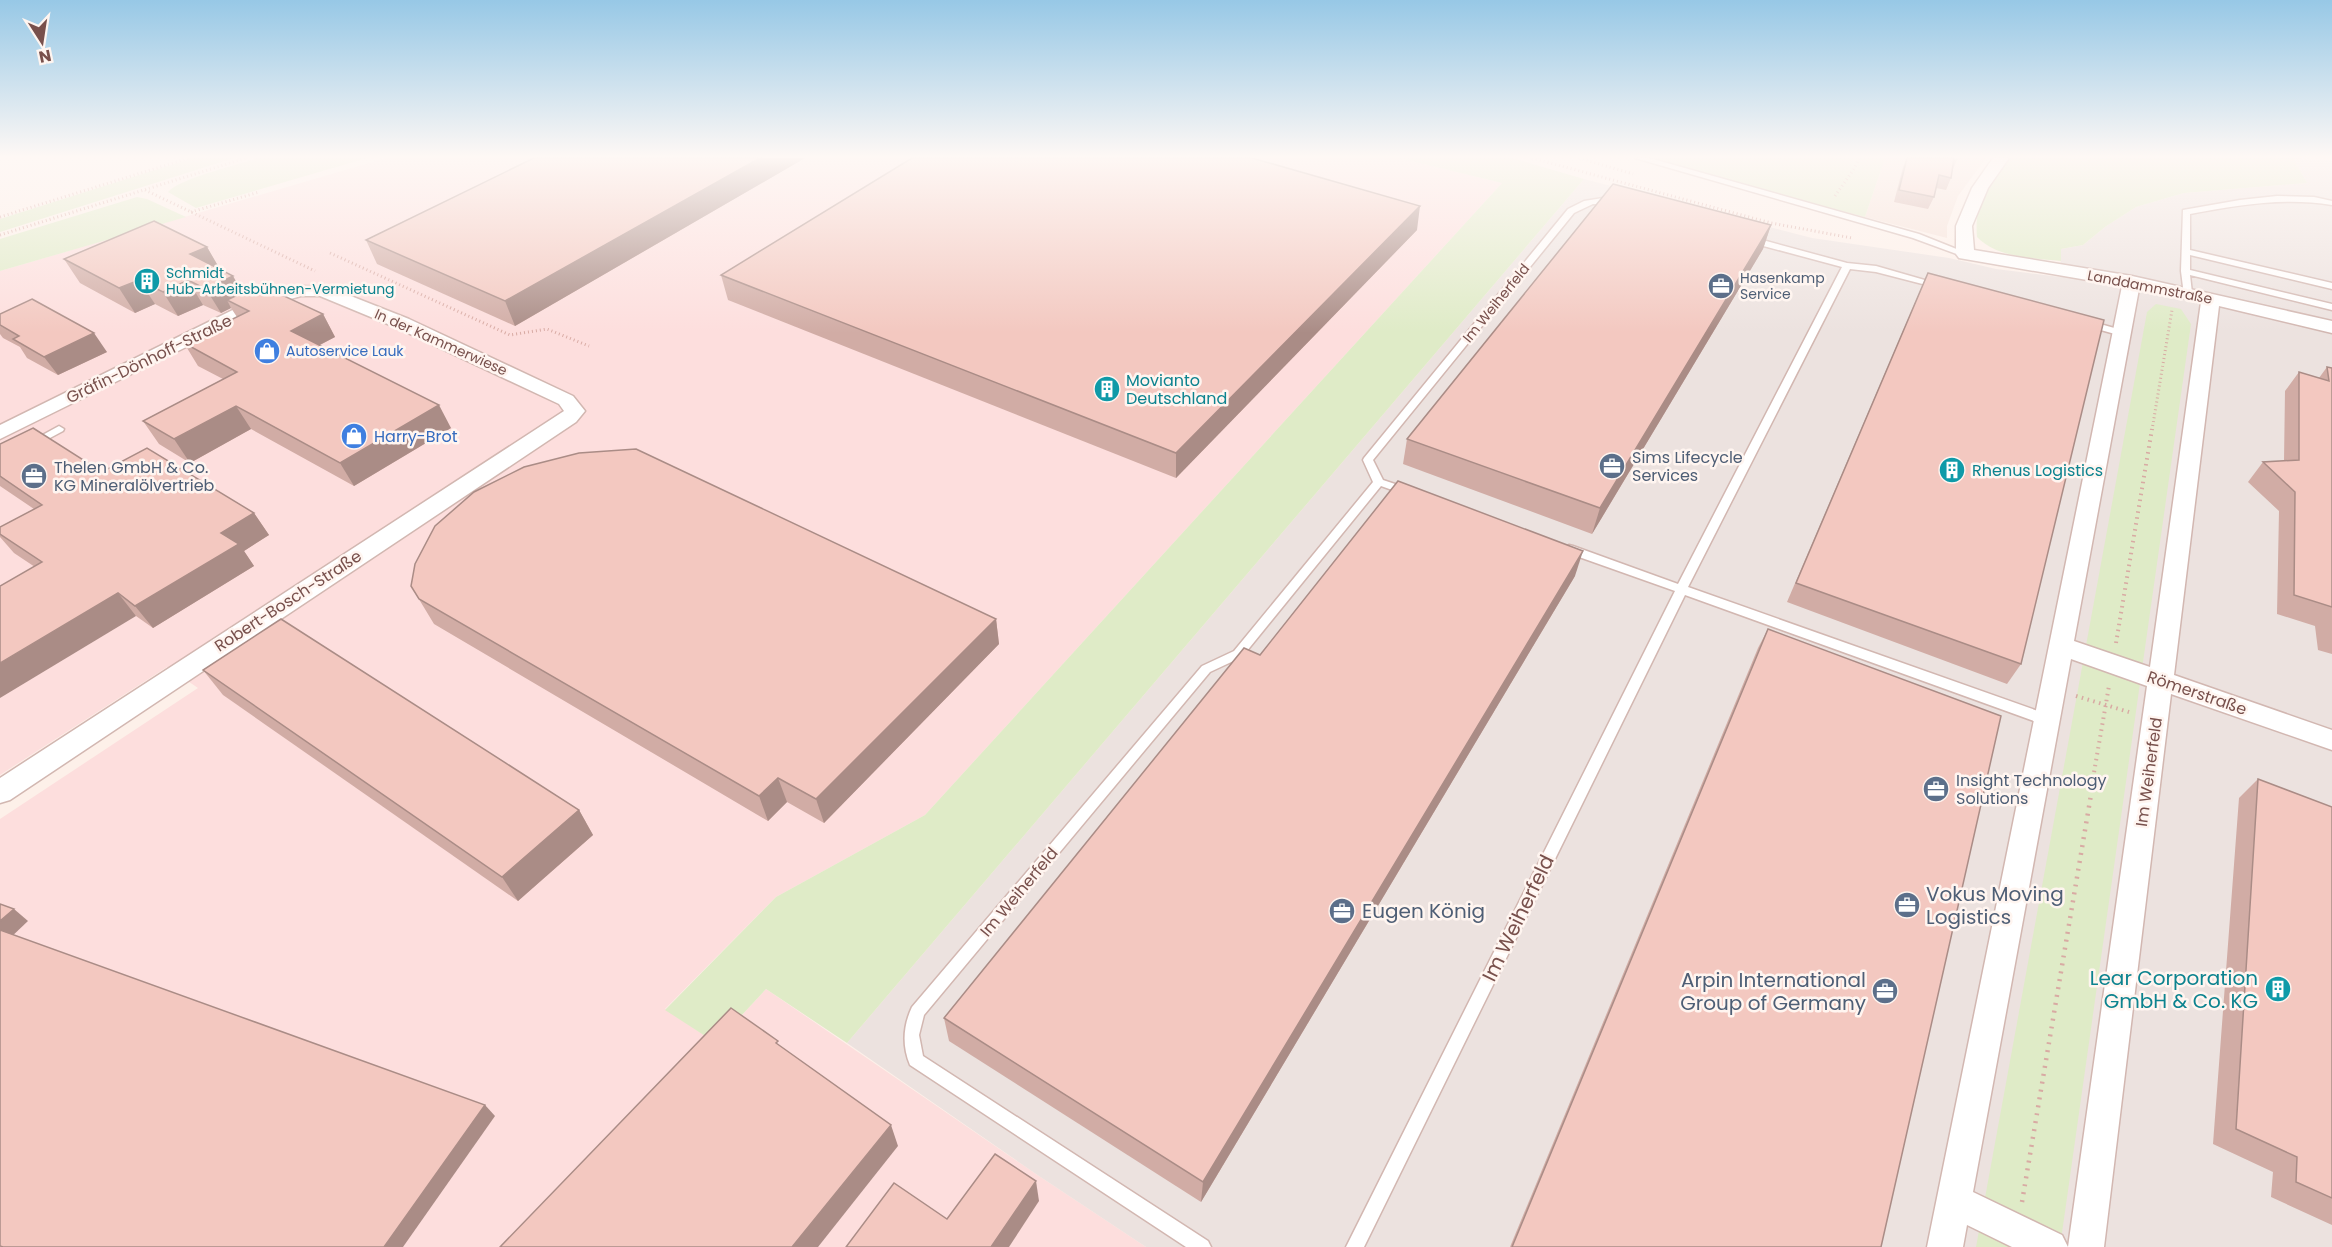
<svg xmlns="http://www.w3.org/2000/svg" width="2332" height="1247" font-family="Poppins,sans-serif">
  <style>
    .residential { fill: #f5e0d7 }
    .commercial { fill: #fddedd }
    .industrial { fill: #ece2df }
    .green { fill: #dfebc7 }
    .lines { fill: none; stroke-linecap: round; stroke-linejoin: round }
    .service-casing { stroke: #d2b7b1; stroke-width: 3 }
    .minor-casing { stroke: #d2b7b1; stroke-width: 3 }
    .path-far2 { stroke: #d8aaa3; stroke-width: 3; stroke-dasharray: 1 3; stroke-linecap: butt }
    .path-far1 { stroke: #d8aaa3; stroke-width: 4; stroke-dasharray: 1.5 4.5; stroke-linecap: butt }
    .path { stroke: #d8aaa3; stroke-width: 4.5; stroke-dasharray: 2 6; stroke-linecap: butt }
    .service { fill: #fff; fill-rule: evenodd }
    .minor { fill: #fff; fill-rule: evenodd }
    .wall { fill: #d1aca5 }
    .shaded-wall { fill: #aa8c86 }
    .building { fill: #f3c8c0; stroke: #aa8c86; stroke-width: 1.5 }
    .labels { text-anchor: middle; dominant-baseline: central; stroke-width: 5; stroke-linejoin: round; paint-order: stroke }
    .far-culture-label { font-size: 14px; fill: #0d838f; stroke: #fff5f0; text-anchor: start }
    .far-service-label { font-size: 14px; fill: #4e5e75; stroke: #fff5f0; text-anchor: start }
    .far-street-label { font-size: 14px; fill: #78504c; stroke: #fff5f0 }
    .far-shop-label { font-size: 14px; fill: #366cbe; stroke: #fff5f0; text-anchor: start }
    .street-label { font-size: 16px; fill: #78504c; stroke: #fff5f0 }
    .culture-label { font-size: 16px; fill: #0d838f; stroke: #fff5f0; text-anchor: start }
    .shop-label { font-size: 16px; fill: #366cbe; stroke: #fff5f0; text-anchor: start }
    .service-label { font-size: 16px; fill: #4e5e75; stroke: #fff5f0; text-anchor: start }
    .near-service-label { font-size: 20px; fill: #4e5e75; stroke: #fff5f0; text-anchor: start }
    .near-street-label { font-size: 20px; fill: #78504c; stroke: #fff5f0 }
    .near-culture-label { font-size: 20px; fill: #0d838f; stroke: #fff5f0; text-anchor: end }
  </style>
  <rect width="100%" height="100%" fill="#fdf0e9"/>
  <path class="residential" d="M 1885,158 L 1986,158 L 1958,196 L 1947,226 L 1947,238 L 1865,217 Z"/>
  <path class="commercial" d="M 386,158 L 1399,158 L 1502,183 L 925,815 L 776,897 L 665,1009 L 716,1043 L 766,989 L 1036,1174 L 1146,1247 L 0,1247 L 0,819 L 198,688 L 167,667 L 0,775 L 0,271 Z"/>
  <path class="industrial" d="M 2293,158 L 2332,161 L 2332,1247 L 1146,1247 L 1036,1174 L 847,1043 L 1584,179 L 1812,238 L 1949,258 L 1996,269 L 2060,277 L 2061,249 L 2083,245 L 2105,227 L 2136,207 L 2184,193 L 2307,183 Z"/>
  <g class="green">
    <path d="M 193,158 L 234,158 L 0,232 L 0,219 Z"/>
    <path d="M 258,158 L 367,158 L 196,208 L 168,192 C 180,178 237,165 258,158 Z"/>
    <path d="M 1399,158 L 1512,158 L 1584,179 L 847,1043 L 766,989 L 716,1043 L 665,1010 L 776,897 L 925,815 L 1502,183 Z"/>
    <path d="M 1652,158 L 1885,158 L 1865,217 L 1756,189 Z"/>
    <path d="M 2009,158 L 2293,158 L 2307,183 L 2184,193 L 2136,207 L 2105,227 L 2083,245 L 2061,249 L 2061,261 C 2033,258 1997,258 1977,237 C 1974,202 1988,184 2009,158 Z"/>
    <path d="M 137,197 L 147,199 L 186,217 L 0,271 L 0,239 Z"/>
    <path d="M 2156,304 L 2181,309 L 2191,324 L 2060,1247 L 1976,1247 L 2147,312 Z"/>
  </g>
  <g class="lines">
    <defs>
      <g id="service">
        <path d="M 1635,158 L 1649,158 L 1919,234 L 1969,254 L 1962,256 L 1913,238 Z"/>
        <path d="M 2277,196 L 2314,197 L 2332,201 L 2332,205 C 2284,197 2238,205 2190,214 L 2190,250 L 2332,283 L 2332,289 L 2190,255 L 2190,270 L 2332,304 L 2332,310 L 2190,275 L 2192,293 L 2190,295 L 2184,295 L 2181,271 L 2183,210 L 2240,200 Z"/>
        <path d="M 1603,198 L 1620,203 L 1616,205 L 1593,204 L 1574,213 L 1373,460 L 1383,480 L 1413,490 L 1414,492 L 1413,494 L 1409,496 L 1381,486 L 1242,657 L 1210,672 L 924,1015 L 919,1035 L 923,1056 L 1208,1241 L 1211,1247 L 1186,1247 L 910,1065 C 902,1046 903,1026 912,1007 L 1202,666 L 1234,651 L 1373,482 L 1363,460 L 1364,458 L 1568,209 L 1584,201 Z"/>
        <path d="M 1748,236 L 1847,263 L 1876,266 L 1942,285 L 1938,288 L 1876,272 L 1850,269 L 1688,587 L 2052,716 L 2053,720 L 2052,724 L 2042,724 L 1685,595 L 1364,1247 L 1346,1247 L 1675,591 L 1565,552 L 1563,549 L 1569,545 L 1573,546 L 1678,584 L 1842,267 L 1745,241 L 1744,239 Z"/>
        <path d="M 2086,320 L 2125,331 L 2127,333 L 2122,336 L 2083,325 L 2081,323 Z"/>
        <path d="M 59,426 L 64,429 L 63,431 L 35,446 L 27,446 L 26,444 Z"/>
      </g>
      <g id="minor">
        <path d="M 1993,158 L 2009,158 L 1988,188 L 1972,226 L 1974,250 L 2132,276 L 2332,321 L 2332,333 L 2219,306 L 2174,675 L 2332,730 L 2332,750 L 2171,694 L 2104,1247 L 2068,1247 L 2147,686 L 2071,659 L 1973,1192 L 2062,1235 L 2068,1247 L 2012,1247 L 1967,1225 L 1963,1247 L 1927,1247 L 2122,286 L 1959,258 L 1956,254 L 1956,226 L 1972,188 ZM 2139,289 L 2201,302 L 2150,667 L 2074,641 Z"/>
        <path d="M 300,286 L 328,287 L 409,319 L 573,396 L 585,411 L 576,422 L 10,800 L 0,803 L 0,778 L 564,411 L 559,404 L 395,327 L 320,296 L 301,296 L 273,304 L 0,439 L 0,425 L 261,296 Z"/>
      </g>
    </defs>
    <use href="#service" class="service-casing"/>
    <use href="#minor" class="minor-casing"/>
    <g class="path-far2">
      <path d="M 1532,158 L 1771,223 L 1852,238"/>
      <path d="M 1579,158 L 1633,174"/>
      <path d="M 145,190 L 315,271"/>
      <path d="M 1835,196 L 1854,169 L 1859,158"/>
      <path d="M 191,212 L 259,192"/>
      <path d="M 0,217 L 189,158"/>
      <path d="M 0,235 L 246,158"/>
      <path d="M 330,253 L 510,335 L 547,329 L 589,346"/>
      <path d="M 2152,430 L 2172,310"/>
    </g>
    <g class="path-far1">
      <path d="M 2116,643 L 2152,429"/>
      <path d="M 2076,696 L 2129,712"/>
      <path d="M 2092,784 L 2109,686"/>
    </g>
    <path class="path" d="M 2022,1202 L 2093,783"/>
    <use href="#service" class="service"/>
    <use href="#minor" class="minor"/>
  </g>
  <g class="wall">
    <path d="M 534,158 L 805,158 L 515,326 L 377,264 L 366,240 Z"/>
    <path d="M 1907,158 L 1958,158 L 1953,169 L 1951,178 L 1946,190 L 1936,188 L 1934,197 L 1928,209 L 1894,202 L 1903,167 Z"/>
    <path d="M 1771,225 L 1763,249 L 1592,534 L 1403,464 L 1407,439 Z"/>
    <path d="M 1417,230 L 1176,478 L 728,300 L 721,275 Z"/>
    <path d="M 207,247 L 220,270 L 243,292 L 261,291 L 323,314 L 335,337 L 320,345 L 451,428 L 354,486 L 251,429 L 190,463 L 159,444 L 143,421 L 223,379 L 198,366 L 184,343 L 237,317 L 231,308 L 221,313 L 203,305 L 178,316 L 155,304 L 135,313 L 80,283 L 64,259 Z"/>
    <path d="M 1928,273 L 2021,664 L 2007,684 L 1787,602 L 1920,291 Z"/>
    <path d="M 0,314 L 107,352 L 58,375 L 27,358 L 20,347 L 3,338 L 0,334 Z"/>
    <path d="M 2327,367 L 2332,368 L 2332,654 L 2318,650 L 2315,626 L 2277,614 L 2279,511 L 2248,482 L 2263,462 L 2284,461 L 2285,391 L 2299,372 L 2319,378 Z"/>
    <path d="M 0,444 L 102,472 L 254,513 L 269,535 L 244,551 L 254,566 L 153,628 L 136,616 L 35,567 L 14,553 L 0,537 L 0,527 L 34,509 L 0,486 Z"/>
    <path d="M 1575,576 L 1201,1202 L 949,1041 L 944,1018 L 1260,655 Z"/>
    <path d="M 411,586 L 996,619 L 999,644 L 824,823 L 787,802 L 768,821 L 434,624 Z"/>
    <path d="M 1768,629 L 1881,1247 L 1510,1247 L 1758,648 Z"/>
    <path d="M 203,670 L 579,810 L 593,835 L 518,901 L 223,695 Z"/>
    <path d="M 2258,779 L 2332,807 L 2332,1225 L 2271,1197 L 2273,1172 L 2213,1144 L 2239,798 Z"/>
  </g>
  <g class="shaded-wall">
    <path d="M 760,158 L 805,158 L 515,326 L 505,301 Z"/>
    <path d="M 1420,206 L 1417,230 L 1176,478 L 1176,453 Z"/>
    <path d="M 1771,225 L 1763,249 L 1592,534 L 1600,508 Z"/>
    <path d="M 207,247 L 221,271 L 190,254 Z"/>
    <path d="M 233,276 L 247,300 L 227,300 L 231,308 L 221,313 L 206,289 Z"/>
    <path d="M 139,280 L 155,304 L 135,313 L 119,288 Z"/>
    <path d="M 188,280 L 203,305 L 178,316 L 163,292 Z"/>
    <path d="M 323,314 L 335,337 L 304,353 L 291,331 Z"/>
    <path d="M 94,333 L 107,352 L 58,375 L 44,357 Z"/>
    <path d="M 439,405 L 451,428 L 354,486 L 340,463 Z"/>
    <path d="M 236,406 L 251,429 L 190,463 L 174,439 Z"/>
    <path d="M 254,513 L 269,535 L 244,551 L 254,566 L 153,628 L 135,606 L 221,533 Z"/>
    <path d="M 1583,551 L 1575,576 L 1201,1202 L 1203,1182 Z"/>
    <path d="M 118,593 L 136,616 L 0,698 L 0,663 Z"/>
    <path d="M 996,619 L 999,644 L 824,823 L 816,799 Z"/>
    <path d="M 778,778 L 787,802 L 768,821 L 759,796 Z"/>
    <path d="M 579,810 L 593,835 L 518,901 L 502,877 Z"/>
    <path d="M 14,909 L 28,921 L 8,940 L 0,933 L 0,921 Z"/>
    <path d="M 485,1105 L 495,1116 L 403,1247 L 384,1247 Z"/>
    <path d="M 891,1125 L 898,1146 L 818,1247 L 792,1247 Z"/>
    <path d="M 1036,1181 L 1039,1201 L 1009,1247 L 991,1247 Z"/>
  </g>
  <g class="building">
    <path d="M 534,158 L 760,158 L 505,301 L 366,240 Z"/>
    <path d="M 912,158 L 1252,158 L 1420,206 L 1176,453 L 721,275 Z"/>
    <path d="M 1907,158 L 1954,158 L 1951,178 L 1939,175 L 1934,197 L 1899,190 Z"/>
    <path d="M 1613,184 L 1771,225 L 1600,508 L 1407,439 Z"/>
    <path d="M 154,221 L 207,247 L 190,254 L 233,276 L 206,289 L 188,280 L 163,292 L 139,280 L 119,288 L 64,259 Z"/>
    <path d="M 1928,273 L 2104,320 L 2021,664 L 1796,583 Z"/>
    <path d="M 254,287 L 261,291 L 267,288 L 323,314 L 291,331 L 439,405 L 340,463 L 236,406 L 174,439 L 143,421 L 237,372 L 184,343 L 249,311 L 227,300 Z"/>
    <path d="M 32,299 L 94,333 L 44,357 L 13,339 L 19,336 L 0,325 L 0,314 Z"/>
    <path d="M 2327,367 L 2332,368 L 2332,607 L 2294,595 L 2295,492 L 2263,462 L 2299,460 L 2299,372 L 2329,381 Z"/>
    <path d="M 33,428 L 102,472 L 147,448 L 254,513 L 221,533 L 239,544 L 135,606 L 118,593 L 0,663 L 0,586 L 42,562 L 0,534 L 0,527 L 42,505 L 0,476 L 0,444 Z"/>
    <path d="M 636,449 L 996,619 L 816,799 L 778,778 L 759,796 L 419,599 L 411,586 L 415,564 L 435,526 L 474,492 L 524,467 L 579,453 Z"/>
    <path d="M 1398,481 L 1583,551 L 1203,1182 L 944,1018 L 1244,648 L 1260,655 Z"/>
    <path d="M 281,619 L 579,810 L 502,877 L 203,670 Z"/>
    <path d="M 1768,629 L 2001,716 L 1881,1247 L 1512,1247 Z"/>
    <path d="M 2258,779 L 2332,807 L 2332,1198 L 2296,1182 L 2297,1157 L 2236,1129 Z"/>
    <path d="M 0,904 L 14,909 L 0,921 Z"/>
    <path d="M 0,930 L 485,1105 L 384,1247 L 3,1247 L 0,1246 Z"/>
    <path d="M 731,1008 L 778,1041 L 776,1043 L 891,1125 L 792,1247 L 500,1247 Z"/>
    <path d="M 995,1154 L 1036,1181 L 991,1247 L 846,1247 L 894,1183 L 947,1219 Z"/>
  </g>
  <linearGradient id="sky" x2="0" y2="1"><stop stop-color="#97c8e6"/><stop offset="0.47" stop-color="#fef8f5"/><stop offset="1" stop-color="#fef8f5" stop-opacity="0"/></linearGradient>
  <rect width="2332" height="333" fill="url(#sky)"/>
  <defs>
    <symbol id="building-disc" viewBox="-11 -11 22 22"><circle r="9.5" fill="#0f9aa8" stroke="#fff5f0"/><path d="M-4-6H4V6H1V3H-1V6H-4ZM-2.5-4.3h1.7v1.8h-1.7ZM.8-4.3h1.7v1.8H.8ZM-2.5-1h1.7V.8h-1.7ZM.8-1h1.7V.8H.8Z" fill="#fff"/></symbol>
    <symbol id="office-disc" viewBox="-11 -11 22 22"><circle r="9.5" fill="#5c6f8a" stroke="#fff5f0"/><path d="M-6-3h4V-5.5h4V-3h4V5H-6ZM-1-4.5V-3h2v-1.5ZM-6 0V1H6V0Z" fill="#fff"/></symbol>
    <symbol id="shop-disc" viewBox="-11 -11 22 22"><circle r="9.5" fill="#3f7fe0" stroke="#fff5f0"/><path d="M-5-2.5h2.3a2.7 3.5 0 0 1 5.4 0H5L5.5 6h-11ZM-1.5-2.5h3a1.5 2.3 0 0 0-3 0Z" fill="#fff"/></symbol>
  </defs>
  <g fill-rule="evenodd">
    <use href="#building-disc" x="132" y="266" width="30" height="30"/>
    <use href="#office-disc" x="1706" y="271" width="30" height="30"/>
    <use href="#shop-disc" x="252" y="336" width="30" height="30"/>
    <use href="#building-disc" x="1092" y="374" width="30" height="30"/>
    <use href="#shop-disc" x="339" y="421" width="30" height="30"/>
    <use href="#office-disc" x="1597" y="451" width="30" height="30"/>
    <use href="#building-disc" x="1937" y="455" width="30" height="30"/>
    <use href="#office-disc" x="19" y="461" width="30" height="30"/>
    <use href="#office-disc" x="1921" y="774" width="30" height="30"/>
    <use href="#office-disc" x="1892" y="890" width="30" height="30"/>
    <use href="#office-disc" x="1327" y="896" width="30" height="30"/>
    <use href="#building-disc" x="2263" y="974" width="30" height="30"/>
    <use href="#office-disc" x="1870" y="976" width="30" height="30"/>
  </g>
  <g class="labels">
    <g class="far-culture-label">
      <text x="166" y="273">Schmidt<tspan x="166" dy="16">Hub-Arbeitsbühnen-Vermietung</tspan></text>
    </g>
    <g class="far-service-label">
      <text x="1740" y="278">Hasenkamp<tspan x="1740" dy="16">Service</tspan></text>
    </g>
    <g class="far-street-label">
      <text transform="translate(2150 287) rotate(11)">Landdammstraße</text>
      <text transform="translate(1496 303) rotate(-51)">Im Weiherfeld</text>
      <text transform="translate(441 342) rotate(24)">In der Kammerwiese</text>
    </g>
    <g class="far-shop-label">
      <text x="286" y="351">Autoservice Lauk</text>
    </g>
    <g class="street-label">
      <text transform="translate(149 359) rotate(-26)">Gräfin-Dönhoff-Straße</text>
      <text transform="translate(288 601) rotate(-33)">Robert-Bosch-Straße</text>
      <text transform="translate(2197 693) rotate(19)">Römerstraße</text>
      <text transform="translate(2149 772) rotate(-82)">Im Weiherfeld</text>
      <text transform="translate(1019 892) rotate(-50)">Im Weiherfeld</text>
    </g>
    <g class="culture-label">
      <text x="1126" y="380">Movianto<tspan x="1126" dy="18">Deutschland</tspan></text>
      <text x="1972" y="470">Rhenus Logistics</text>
    </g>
    <g class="shop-label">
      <text x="374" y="436">Harry-Brot</text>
    </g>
    <g class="service-label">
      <text x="1632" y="457">Sims Lifecycle<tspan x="1632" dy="18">Services</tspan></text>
      <text x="54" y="467">Thelen GmbH &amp; Co.<tspan x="54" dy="18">KG Mineralölvertrieb</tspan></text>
      <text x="1956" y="780">Insight Technology<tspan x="1956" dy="18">Solutions</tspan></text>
    </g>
    <g class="near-service-label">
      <text x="1926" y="894">Vokus Moving<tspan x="1926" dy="23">Logistics</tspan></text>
      <text x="1362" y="911">Eugen König</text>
      <text x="1866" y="980" text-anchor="end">Arpin International<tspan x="1866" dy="23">Group of Germany</tspan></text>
    </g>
    <g class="near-street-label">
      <text transform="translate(1518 918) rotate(-64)">Im Weiherfeld</text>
    </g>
    <g class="near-culture-label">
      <text x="2258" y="978">Lear Corporation<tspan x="2258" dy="23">GmbH &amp; Co. KG</tspan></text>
    </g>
  </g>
  <g transform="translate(42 42) rotate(168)" stroke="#fff5f0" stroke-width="4.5" paint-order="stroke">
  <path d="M0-4.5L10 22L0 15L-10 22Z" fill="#78504c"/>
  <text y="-9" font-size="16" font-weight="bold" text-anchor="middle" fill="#78504c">N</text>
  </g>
</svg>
